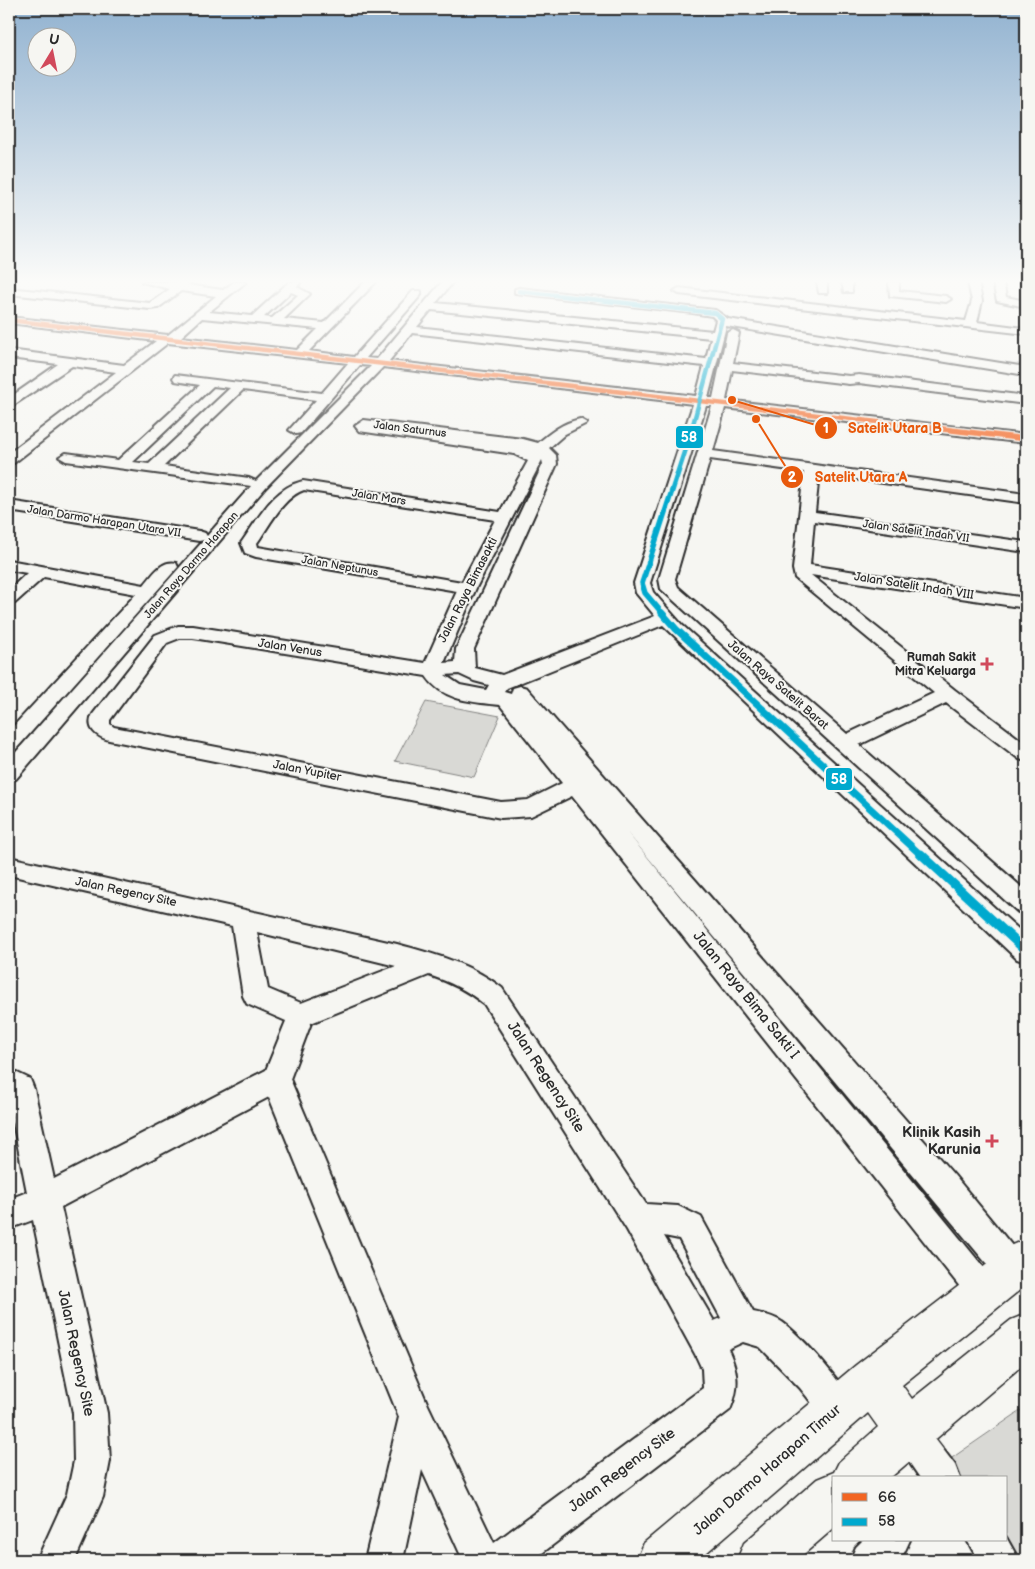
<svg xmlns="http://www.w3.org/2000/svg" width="1035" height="1569" font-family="'Balsamiq Sans',sans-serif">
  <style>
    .green { fill: #d9d9d5; stroke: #828280 }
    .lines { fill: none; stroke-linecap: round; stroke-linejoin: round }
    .minor-casing { stroke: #2b2b2b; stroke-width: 4 }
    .major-casing { stroke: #2b2b2b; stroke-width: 3 }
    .minor { fill: #f6f6f2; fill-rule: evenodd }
    .major { fill: #f6f6f2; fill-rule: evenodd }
    .bus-1-far1-casing { stroke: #f6f6f2; stroke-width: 6 }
    .bus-1-casing { stroke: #f6f6f2; stroke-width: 8 }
    .bus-2-far3-casing { stroke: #f6f6f2; stroke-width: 6 }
    .bus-2-far2-casing { stroke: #f6f6f2; stroke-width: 8 }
    .bus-2-far1-casing { stroke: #f6f6f2; stroke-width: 11 }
    .bus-2-casing { stroke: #f6f6f2; stroke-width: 13 }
    .bus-1-far1 { stroke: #f26522; stroke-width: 4.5 }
    .bus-1 { stroke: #f26522; stroke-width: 5.5 }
    .bus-2-far3 { stroke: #00a9ce; stroke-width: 4.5 }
    .bus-2-far2 { stroke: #00a9ce; stroke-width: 5.5 }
    .bus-2-far1 { stroke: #00a9ce; stroke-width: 7 }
    .bus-2 { stroke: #00a9ce; stroke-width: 9 }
    .poi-dot { fill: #d1495b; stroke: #f6f6f2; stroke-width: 2 }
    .labels { text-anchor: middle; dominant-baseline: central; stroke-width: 4; stroke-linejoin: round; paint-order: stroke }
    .far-street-label { font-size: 11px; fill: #2b2b2b; stroke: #f6f6f2 }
    .street-label { font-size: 12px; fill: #2b2b2b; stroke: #f6f6f2 }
    .poi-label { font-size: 12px; font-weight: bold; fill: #2b2b2b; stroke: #f6f6f2; text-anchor: end }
    .near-street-label { font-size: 15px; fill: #2b2b2b; stroke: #f6f6f2 }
    .near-poi-label { font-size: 15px; font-weight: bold; fill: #2b2b2b; stroke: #f6f6f2; text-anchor: end }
    .leader { fill: none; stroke: #e8590c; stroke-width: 2 }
    .callout-dot { fill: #e8590c; stroke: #f6f6f2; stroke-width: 2 }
    .mark-label { font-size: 15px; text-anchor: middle; font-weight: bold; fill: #fff }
    .callout-label { font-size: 14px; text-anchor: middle; font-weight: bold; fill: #e8590c; stroke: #f6f6f2; stroke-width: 4; stroke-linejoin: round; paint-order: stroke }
    .line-badge { stroke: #f6f6f2; stroke-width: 2 }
    .badge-label { font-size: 14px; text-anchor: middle; font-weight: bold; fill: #fff }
  </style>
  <rect width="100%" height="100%" fill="#f6f6f2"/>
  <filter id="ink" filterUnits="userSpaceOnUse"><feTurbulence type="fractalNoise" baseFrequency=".02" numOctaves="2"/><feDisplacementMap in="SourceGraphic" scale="10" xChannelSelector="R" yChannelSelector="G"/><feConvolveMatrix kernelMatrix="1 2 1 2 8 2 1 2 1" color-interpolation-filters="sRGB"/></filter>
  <g filter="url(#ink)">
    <g class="green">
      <path d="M 426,702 L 500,716 L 474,777 L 395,761 Z"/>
      <path d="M 1026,1407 L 1026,1560 L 1014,1560 L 1000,1540 L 1006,1540 L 1006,1478 L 957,1478 L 946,1462 Z"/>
    </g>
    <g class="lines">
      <defs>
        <g id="minor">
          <path d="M 142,282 L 191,282 L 188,285 L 223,290 L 234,282 L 246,282 L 209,312 L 252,316 L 289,282 L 301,282 L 297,287 L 310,294 L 284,319 L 324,323 L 365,282 L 376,282 L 309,351 L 354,357 L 413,291 L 421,291 L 421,295 L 366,358 L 377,359 L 442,282 L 453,282 L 436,303 L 713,331 L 716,320 L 712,316 L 693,313 L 515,293 L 515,289 L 519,288 L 715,310 L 728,319 L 1026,367 L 1026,375 L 726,326 L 708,398 L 713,398 L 727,333 L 733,330 L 739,333 L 733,363 L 849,376 L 859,375 L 1026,396 L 1026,404 L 859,383 L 849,384 L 732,370 L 726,400 L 1026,435 L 1026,443 L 725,408 L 713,451 L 1026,494 L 1026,503 L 819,474 L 815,512 L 1026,542 L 1026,552 L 814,521 L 810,565 L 1026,598 L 1026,608 L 811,575 L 955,690 L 1026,744 L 1026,761 L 1019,759 L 946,703 L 859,745 L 1026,891 L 1026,915 L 1018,912 L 661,589 L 659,579 L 712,406 L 706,406 L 650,583 L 653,592 L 682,625 L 1026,936 L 1026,962 L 1017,959 L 663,625 L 507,688 L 504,692 L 511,694 L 513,688 L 520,686 L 527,688 L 954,1175 L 1023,1259 L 1026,1266 L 1023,1281 L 1012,1286 L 1001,1281 L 626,831 L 994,1280 L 999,1291 L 994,1302 L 983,1307 L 972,1302 L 572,796 L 531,816 L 501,818 L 109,740 C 97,737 85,728 93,714 L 155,635 L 178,626 L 193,626 L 425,663 L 457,591 L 256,557 L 245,553 L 241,543 C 258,519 273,488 303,481 L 500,512 L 528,461 L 514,454 L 359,431 L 355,426 L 364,420 L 523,439 L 538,443 C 551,432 562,423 580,419 L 587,423 L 565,434 L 549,448 L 556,455 L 557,464 L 474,649 L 475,668 L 502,675 L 655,616 L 636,593 L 634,583 L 693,404 L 383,367 L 266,487 L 16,779 L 9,782 L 9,760 L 204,540 L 199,541 L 9,511 L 9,501 L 199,531 L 205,533 L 207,536 L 251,486 L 66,461 L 59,457 L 66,453 L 118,460 L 200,385 L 175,381 L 173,378 L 175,375 L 322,393 L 348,363 L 168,343 L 14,463 L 9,464 L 9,453 L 116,372 L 72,366 L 9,408 L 9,398 L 58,364 L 9,358 L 9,350 L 124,365 L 156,341 L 9,323 L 9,317 L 168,335 L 216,296 L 181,291 L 158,308 L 150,309 L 9,294 L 9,288 L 150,303 L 170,289 ZM 291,292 L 298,295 L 272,318 L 264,317 ZM 431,310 L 711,338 L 706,359 L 417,327 ZM 202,318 L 318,329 L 297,350 L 181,337 ZM 412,333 L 704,366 L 696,396 L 389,361 ZM 360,365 L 371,366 L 256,481 L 249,478 L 164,466 L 243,390 L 316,400 L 289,430 L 296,434 L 301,433 ZM 213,386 L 230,388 L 149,464 L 133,462 ZM 710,459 L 804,472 L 793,569 L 795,578 L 934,693 L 847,734 L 678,587 L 675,579 ZM 542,460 L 543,464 L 456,649 L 455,662 L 444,663 L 476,588 ZM 304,490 L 495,520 L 462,582 L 258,547 L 257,543 C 270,525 283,497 304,490 ZM 180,638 L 193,638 L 426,676 C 443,701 472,702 500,705 L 562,783 L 528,800 L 501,802 L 114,727 L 110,724 L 110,720 L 167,643 ZM 459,674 L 474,681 L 489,685 L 486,690 L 460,685 L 445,675 Z"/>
          <path d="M 817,282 L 827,282 L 827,293 L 819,293 Z"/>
          <path d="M 842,282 L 852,282 L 852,292 L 844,292 Z"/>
          <path d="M 889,282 L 899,282 L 899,291 L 946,296 L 951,299 L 946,302 L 890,296 Z"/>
          <path d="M 968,282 L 978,282 L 982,301 L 977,322 L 1024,328 L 1026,328 L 1026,334 L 679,294 L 674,291 L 679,288 L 966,321 L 972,301 Z"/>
          <path d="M 993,282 L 1003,282 L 1006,297 L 1026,301 L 1026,307 L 997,301 Z"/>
          <path d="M 9,560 L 144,585 C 153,575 161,560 176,563 L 178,567 L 16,749 L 9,751 L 9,731 L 136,594 L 44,577 L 15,603 L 9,604 L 9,590 L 27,573 L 9,570 Z"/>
          <path d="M 9,857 L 397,944 C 434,954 472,964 502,988 L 646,1204 L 678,1206 L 701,1217 L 753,1312 C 762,1314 774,1316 782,1322 C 803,1337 846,1386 855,1409 L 850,1421 L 838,1426 L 826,1421 L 800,1388 L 760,1347 L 743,1342 L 728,1349 C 738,1371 740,1387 730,1410 L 533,1560 L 463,1560 L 422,1470 L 403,1560 L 365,1560 L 399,1417 L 269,1097 L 61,1207 L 107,1413 L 110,1461 L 103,1497 L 75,1560 L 37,1560 L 67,1494 L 74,1461 L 73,1413 L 33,1220 L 9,1229 L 9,1199 L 27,1192 L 9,1102 L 9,1069 L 30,1079 L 34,1089 L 54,1179 L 266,1070 L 286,1021 L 247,1004 L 243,996 L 232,926 L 9,875 ZM 257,932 L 396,966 L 301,1003 L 268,989 ZM 429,975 C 450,982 467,990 484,1004 L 627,1230 L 695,1354 L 702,1369 L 703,1388 L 494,1543 L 428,1405 L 290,1079 L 311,1023 ZM 664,1236 L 679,1239 L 721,1318 L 714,1321 Z"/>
          <path d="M 908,1413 L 920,1419 L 955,1465 L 960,1478 L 920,1478 L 896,1443 L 890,1431 L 896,1419 Z"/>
          <path d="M 1006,1537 L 1019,1560 L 978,1560 L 967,1540 L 1006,1540 Z"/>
          <path d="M 863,1540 L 910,1540 L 904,1553 L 897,1560 L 850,1560 L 856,1547 Z"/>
        </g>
        <path id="major" d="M 1026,1239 L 1026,1285 L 902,1385 L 912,1399 L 1011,1320 L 1026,1314 L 1026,1362 L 890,1478 L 834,1478 L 834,1528 L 797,1560 L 737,1560 L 744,1543 L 817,1479 L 834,1472 L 839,1462 L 878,1427 L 868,1413 L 698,1560 L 637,1560 L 644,1543 L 856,1365 L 1012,1245 Z"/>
      </defs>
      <use href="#minor" class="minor-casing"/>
      <use href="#major" class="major-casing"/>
      <use href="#minor" class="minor"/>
      <use href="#major" class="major"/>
      <defs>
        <path id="bus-1-far1" d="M 9,320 L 929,428"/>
        <path id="bus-1" d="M 918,426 L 1026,439"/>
        <path id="bus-2-far3" d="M 519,291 L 715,313 L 722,319 L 692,428"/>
        <path id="bus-2-far2" d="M 663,614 L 645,593 L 642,583 L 693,426"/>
        <path id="bus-2-far1" d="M 662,613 L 676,629 L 922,856"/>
        <path id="bus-2" d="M 921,854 L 1026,951"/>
      </defs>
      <use href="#bus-1-far1" class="bus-1-far1-casing"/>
      <use href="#bus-1" class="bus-1-casing"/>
      <use href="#bus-2-far3" class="bus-2-far3-casing"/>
      <use href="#bus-2-far2" class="bus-2-far2-casing"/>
      <use href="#bus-2-far1" class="bus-2-far1-casing"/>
      <use href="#bus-2" class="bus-2-casing"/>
      <use href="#bus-1-far1" class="bus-1-far1"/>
      <use href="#bus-1" class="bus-1"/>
      <use href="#bus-2-far3" class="bus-2-far3"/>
      <use href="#bus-2-far2" class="bus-2-far2"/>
      <use href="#bus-2-far1" class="bus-2-far1"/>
      <use href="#bus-2" class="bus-2"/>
    </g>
  </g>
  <linearGradient id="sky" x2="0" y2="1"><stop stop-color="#91b2d0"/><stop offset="0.56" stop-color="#fbfbf9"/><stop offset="1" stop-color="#fbfbf9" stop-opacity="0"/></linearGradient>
  <rect width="1035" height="502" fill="url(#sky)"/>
  <g class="poi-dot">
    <path d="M984.5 656.5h5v5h5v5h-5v5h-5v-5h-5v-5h5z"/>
    <path d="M989.5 1133.5h5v5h5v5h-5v5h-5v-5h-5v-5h5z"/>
  </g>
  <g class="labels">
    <g class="far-street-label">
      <text transform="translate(410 429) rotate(7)">Jalan Saturnus</text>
      <text transform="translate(379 497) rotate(9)">Jalan Mars</text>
      <text transform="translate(104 521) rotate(9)">Jalan Darmo Harapan Utara VII</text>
      <text transform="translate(916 531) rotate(8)">Jalan Satelit Indah VII</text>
      <text transform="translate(191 565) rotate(-49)">Jalan Raya Darmo Harapan</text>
      <text transform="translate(340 566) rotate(10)">Jalan Neptunus</text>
    </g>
    <g class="street-label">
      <text transform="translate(914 586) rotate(9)">Jalan Satelit Indah VIII</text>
      <text transform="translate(468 590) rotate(-63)">Jalan Raya Bimasakti</text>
      <text transform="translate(290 648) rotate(9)">Jalan Venus</text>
      <text transform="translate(778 685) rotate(41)">Jalan Raya Satelit Barat</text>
      <text transform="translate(307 771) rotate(11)">Jalan Yupiter</text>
      <text transform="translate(126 892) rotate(12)">Jalan Regency Site</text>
    </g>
    <g class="poi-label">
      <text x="976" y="657">Rumah Sakit<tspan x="976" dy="14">Mitra Keluarga</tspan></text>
    </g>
    <g class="near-street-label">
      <text transform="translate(746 995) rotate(51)">Jalan Raya Bima Sakti I</text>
      <text transform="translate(546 1077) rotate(57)">Jalan Regency Site</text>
      <text transform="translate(76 1353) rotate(78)">Jalan Regency Site</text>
      <text transform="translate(622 1470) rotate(-37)">Jalan Regency Site</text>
      <text transform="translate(767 1470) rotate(-41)">Jalan Darmo Harapan Timur</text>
    </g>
    <g class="near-poi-label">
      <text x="981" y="1132">Klinik Kasih<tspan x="981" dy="17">Karunia</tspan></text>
    </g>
  </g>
  <path class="leader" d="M732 400L826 428M756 419L792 477"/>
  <g class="callout-dot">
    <circle cx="732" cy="400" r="5"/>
    <circle cx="756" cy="419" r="5"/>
    <circle cx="826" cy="428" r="12"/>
    <circle cx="792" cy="477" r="12"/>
  </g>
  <g class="mark-label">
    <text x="826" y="433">1</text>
    <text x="792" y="482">2</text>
  </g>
  <g class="callout-label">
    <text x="895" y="433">Satelit Utara B</text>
    <text x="861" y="482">Satelit Utara A</text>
  </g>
  <g class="line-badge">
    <rect x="675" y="425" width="29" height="24" rx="5" fill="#00a9ce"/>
    <rect x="825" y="767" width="28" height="24" rx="5" fill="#00a9ce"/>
  </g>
  <g class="badge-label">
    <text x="689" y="442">58</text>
    <text x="839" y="784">58</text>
  </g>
  <rect width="1035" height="1569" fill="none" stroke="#f6f6f2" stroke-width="30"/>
  <rect x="15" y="15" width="1005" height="1539" fill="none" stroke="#2b2b2b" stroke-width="2" filter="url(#ink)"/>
  <rect x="832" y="1476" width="175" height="65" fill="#f6f6f2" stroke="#a5a5a2"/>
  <rect x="842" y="1493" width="25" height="8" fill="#f26522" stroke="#a5a5a2"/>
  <text x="878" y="1502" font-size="15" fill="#2b2b2b">66</text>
  <rect x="842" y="1518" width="25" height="8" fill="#00a9ce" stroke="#a5a5a2"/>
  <text x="878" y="1526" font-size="15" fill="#2b2b2b">58</text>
  <g transform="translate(52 52) rotate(10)"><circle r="24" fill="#f6f6f2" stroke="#a5a5a2"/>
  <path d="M0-4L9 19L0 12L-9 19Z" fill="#d1495b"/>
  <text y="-8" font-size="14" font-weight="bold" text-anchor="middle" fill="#2b2b2b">U</text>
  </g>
</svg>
